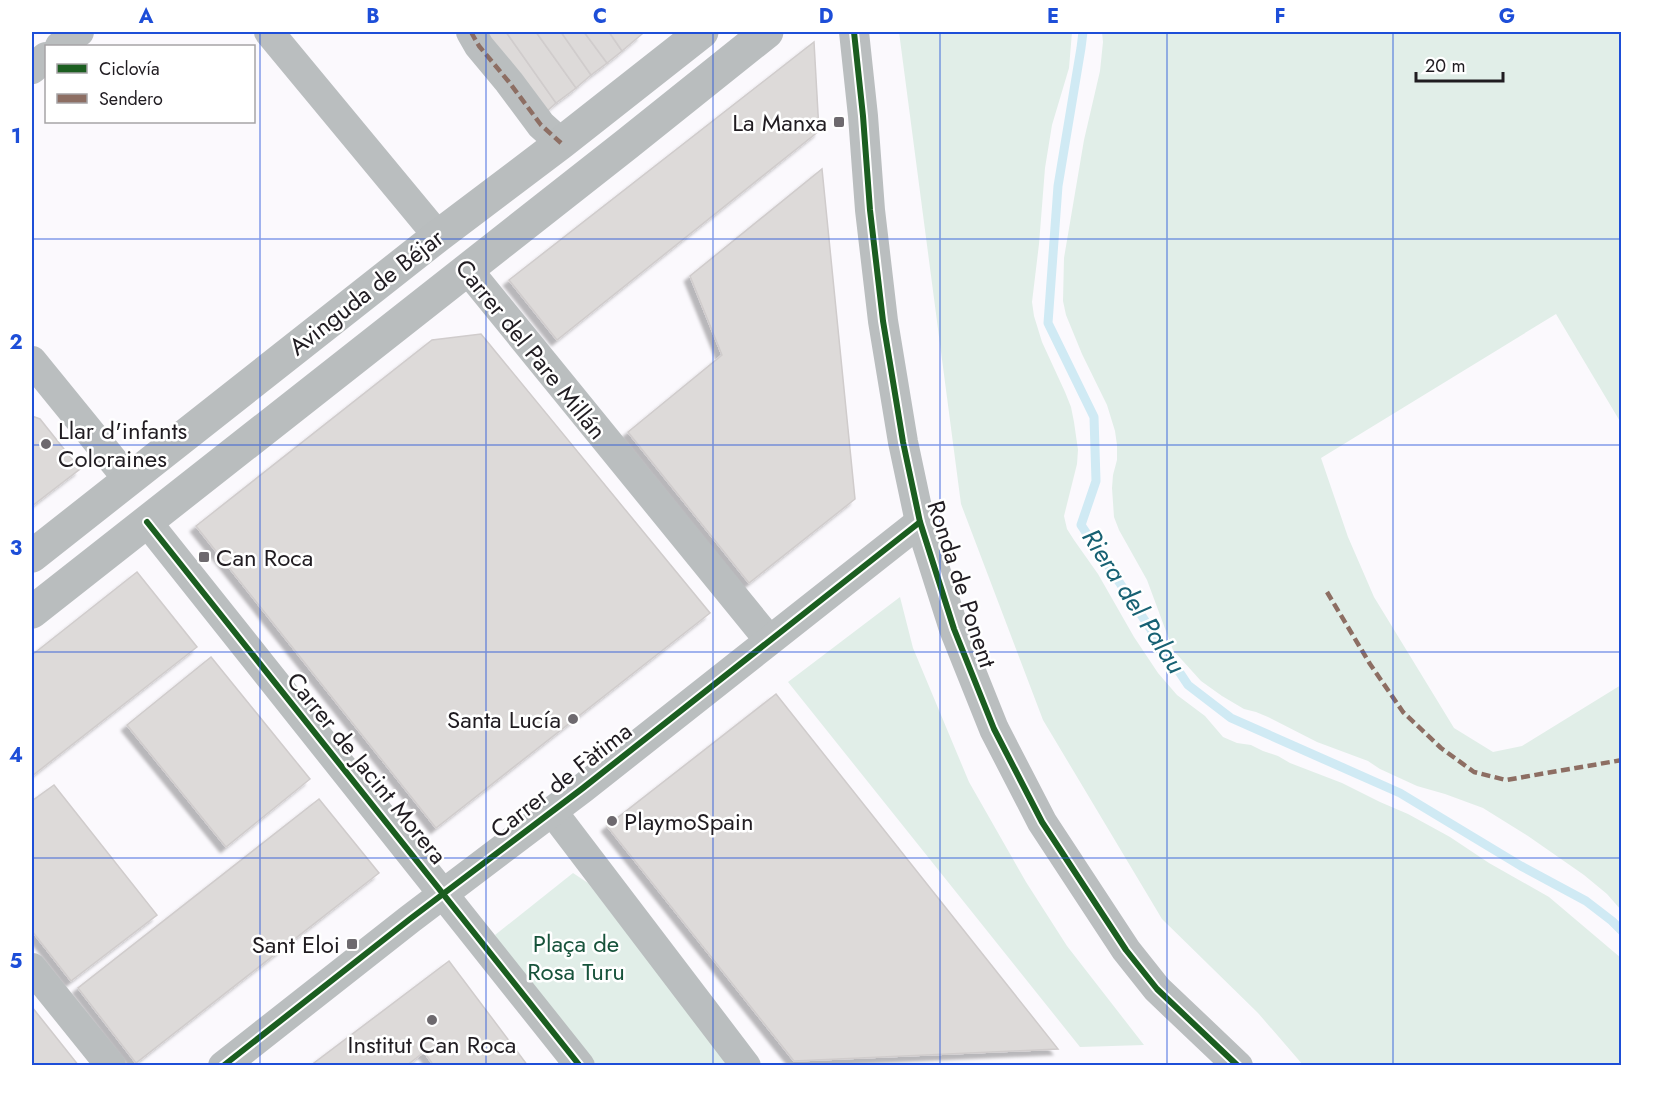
<svg xmlns="http://www.w3.org/2000/svg" width="1653" height="1097" font-family="Jost,sans-serif">
  <style>
    .green { fill: #e1eee8 }
    .lines { fill: none; stroke-linecap: round; stroke-linejoin: round }
    .stream { stroke: #d0eaf4; stroke-width: 9 }
    .building { fill: #dddad9; stroke: #d0cccc; stroke-width: 1.5; filter: url(#shadow) }
    .street { stroke: #babebf; stroke-width: 30 }
    .secondary { stroke: #b9bdbe; stroke-width: 33 }
    .quiet { stroke: #8d6e63; stroke-width: 4.5; stroke-dasharray: 9 4.5; stroke-linecap: butt }
    .cycleway-casing { stroke: #fff; stroke-width: 10 }
    .cycleway { stroke: #1b5e20; stroke-width: 6 }
    .grid { fill: none; stroke: #1d4ed8; stroke-width: 1.5; stroke-opacity: 0.55 }
    .poi-dot { fill: #6d696e; stroke: #fff; stroke-width: 2 }
    .labels { text-anchor: middle; dominant-baseline: central; stroke-width: 5; stroke-linejoin: round; paint-order: stroke }
    .poi-label { font-size: 24px; fill: #201c21; stroke: #fff; text-anchor: end }
    .street-label { font-size: 24px; fill: #201c21; stroke: #fff }
    .park-label { font-size: 24px; fill: #17533b; stroke: #fff }
    .water-label { font-size: 26px; font-style: italic; fill: #176173; stroke: #fff }
    .neatline { fill: none; stroke: #1d4ed8; stroke-width: 2 }
    .grid-label { font-size: 20px; text-anchor: middle; font-weight: bold; fill: #1d4ed8 }
  </style>
  <defs>
    <filter id="shadow"><feDropShadow dx="-5.5" dy="5.5" stdDeviation="1.5" flood-color="#0004"/></filter>
  </defs>
  <rect width="100%" height="100%" fill="#fbf9fd"/>
  <g class="green">
    <path d="M 899,32 L 1072,32 L 1069,68 L 1052,125 L 1045,168 L 1039,244 L 1032,302 L 1034,316 L 1042,342 L 1065,392 L 1071,407 L 1074,422 L 1078,450 L 1077,464 L 1064,516 L 1067,529 L 1074,540 L 1098,574 L 1134,637 L 1158,673 L 1177,695 L 1205,716 L 1223,737 L 1237,743 L 1251,745 L 1263,751 L 1278,756 L 1290,763 L 1342,783 L 1380,802 L 1408,814 L 1450,837 L 1489,863 L 1549,897 L 1621,958 L 1621,1065 L 1303,1065 L 1258,1013 L 1162,919 L 1043,720 L 961,504 Z"/>
    <path d="M 1102,32 L 1621,32 L 1621,423 L 1556,314 L 1321,458 L 1348,537 L 1374,597 L 1454,728 L 1493,752 L 1522,746 L 1621,685 L 1621,910 L 1607,894 L 1584,875 L 1528,836 L 1483,808 L 1445,794 L 1417,786 L 1380,769 L 1368,761 L 1317,742 L 1268,717 L 1256,712 L 1244,709 L 1222,696 L 1201,681 L 1173,650 L 1147,580 L 1119,530 L 1114,517 L 1112,488 L 1113,475 L 1117,460 L 1117,445 L 1115,431 L 1107,405 L 1082,354 L 1066,315 L 1063,301 L 1064,258 L 1084,140 L 1100,71 L 1103,42 Z"/>
    <path d="M 900,597 L 913,648 L 969,782 L 1026,882 L 1067,946 L 1144,1045 L 1080,1047 L 788,682 Z"/>
    <path d="M 573,873 L 588,883 L 725,1059 L 726,1065 L 594,1065 L 503,950 L 495,935 Z"/>
  </g>
  <g class="lines">
    <path class="stream" d="M 1083,32 L 1081,48 L 1058,186 L 1048,323 L 1094,417 L 1096,481 L 1081,525 L 1188,685 L 1231,718 L 1400,793 L 1521,866 L 1586,901 L 1612,921 L 1622,931"/>
  </g>
  <g class="building">
    <path d="M 485,32 L 506,32 L 556,103 L 545,113 Z"/>
    <path d="M 506,32 L 536,32 L 576,88 L 556,103 Z"/>
    <path d="M 536,32 L 561,32 L 591,75 L 576,88 Z"/>
    <path d="M 561,32 L 584,32 L 607,63 L 591,75 Z"/>
    <path d="M 584,32 L 609,32 L 622,51 L 607,63 Z"/>
    <path d="M 609,32 L 640,32 L 642,34 L 622,51 Z"/>
    <path d="M 814,42 L 819,131 L 557,340 L 509,280 Z"/>
    <path d="M 822,169 L 855,499 L 749,583 L 628,432 L 722,355 L 690,276 Z"/>
    <path d="M 481,334 L 710,613 L 436,828 L 196,526 L 432,340 Z"/>
    <path d="M 32,416 L 40,419 L 80,469 L 32,506 Z"/>
    <path d="M 137,572 L 197,647 L 32,776 L 32,655 Z"/>
    <path d="M 211,657 L 310,779 L 226,847 L 127,725 Z"/>
    <path d="M 776,694 L 1058,1049 L 794,1061 L 607,826 Z"/>
    <path d="M 54,785 L 157,915 L 71,981 L 32,931 L 32,801 Z"/>
    <path d="M 319,799 L 379,873 L 136,1063 L 78,988 Z"/>
    <path d="M 449,961 L 528,1066 L 434,1066 L 424,1052 L 406,1066 L 310,1066 Z"/>
    <path d="M 32,1007 L 79,1066 L 32,1066 Z"/>
  </g>
  <g class="lines">
    <g class="street">
      <path d="M 269,32 L 438,236"/>
      <path d="M 471,32 L 479,46 L 509,82 L 541,125 L 561,143"/>
      <path d="M 854,32 L 863,116 L 870,210 L 883,321 L 903,442 L 920,522 L 954,629 L 994,729 L 1042,822 L 1103,915 L 1126,950 L 1157,989 L 1238,1066"/>
      <path d="M 60,46 L 79,32"/>
      <path d="M 32,69 L 46,57"/>
      <path d="M 467,269 L 769,640"/>
      <path d="M 32,361 L 128,479"/>
      <path d="M 147,522 L 580,1066"/>
      <path d="M 552,811 L 746,1066"/>
      <path d="M 32,968 L 111,1066"/>
      <path d="M 223,1066 L 410,919 L 583,788 L 920,522"/>
    </g>
    <g class="secondary">
      <path d="M 32,556 L 438,236 L 561,143 L 702,32"/>
      <path d="M 32,612 L 627,144 L 767,32"/>
    </g>
    <g class="quiet">
      <path d="M 471,32 L 479,46 L 509,82 L 541,125 L 561,143"/>
      <path d="M 1327,592 L 1370,664 L 1403,712 L 1441,748 L 1474,772 L 1506,780 L 1622,760"/>
    </g>
    <defs>
      <g id="cycleway">
        <path d="M 854,32 L 863,116 L 870,210 L 883,321 L 903,442 L 920,522 L 954,629 L 994,729 L 1042,822 L 1103,915 L 1126,950 L 1157,989 L 1238,1066"/>
        <path d="M 147,522 L 580,1066"/>
        <path d="M 223,1066 L 410,919 L 583,788 L 920,522"/>
      </g>
    </defs>
    <use href="#cycleway" class="cycleway-casing"/>
    <use href="#cycleway" class="cycleway"/>
  </g>
  <path class="grid" d="M 260,32 L 260,1066M 486,32 L 486,1066M 713,32 L 713,1066M 940,32 L 940,1066M 1167,32 L 1167,1066M 1393,32 L 1393,1066M 32,239 L 1622,239M 32,445 L 1622,445M 32,652 L 1622,652M 32,858 L 1622,858"/>
  <g class="poi-dot">
    <rect x="833" y="116" width="12" height="12" rx="3"/>
    <circle cx="46" cy="444" r="6"/>
    <rect x="198" y="551" width="12" height="12" rx="3"/>
    <circle cx="573" cy="719" r="6"/>
    <circle cx="612" cy="821" r="6"/>
    <rect x="346" y="938" width="12" height="12" rx="3"/>
    <circle cx="432" cy="1020" r="6"/>
  </g>
  <g class="labels">
    <g class="poi-label">
      <text x="827" y="122">La Manxa</text>
      <text x="58" y="430" text-anchor="start">Llar d'infants<tspan x="58" dy="28">Coloraines</tspan></text>
      <text x="216" y="557" text-anchor="start">Can Roca</text>
      <text x="561" y="719">Santa Lucía</text>
      <text x="624" y="821" text-anchor="start">PlaymoSpain</text>
      <text x="340" y="944">Sant Eloi</text>
      <text x="432" y="1044" text-anchor="middle">Institut Can Roca</text>
    </g>
    <g class="street-label">
      <text transform="translate(366 292) rotate(-38)">Avinguda de Béjar</text>
      <text transform="translate(531 349) rotate(51)">Carrer del Pare Millán</text>
      <text transform="translate(962 584) rotate(72)">Ronda de Ponent</text>
      <text transform="translate(367 768) rotate(51)">Carrer de Jacint Morera</text>
      <text transform="translate(561 780) rotate(-38)">Carrer de Fàtima</text>
    </g>
    <g class="park-label">
      <text x="576" y="943">Plaça de<tspan x="576" dy="28">Rosa Turu</tspan></text>
    </g>
    <g class="water-label">
      <text transform="translate(1134 601) rotate(57)">Riera del Palau</text>
    </g>
  </g>
  <rect width="1653" height="1097" fill="none" stroke="#ffffff" stroke-width="66"/>
  <rect x="45" y="45" width="210" height="78" fill="#ffffff" stroke="#a6a4a6" stroke-width="1.5"/>
  <rect x="57" y="64" width="30" height="9" fill="#1b5e20" stroke="#a6a4a6" stroke-width="1.5"/>
  <text x="99" y="75" font-size="18" fill="#201c21">Ciclovía</text>
  <rect x="57" y="94" width="30" height="9" fill="#8d6e63" stroke="#a6a4a6" stroke-width="1.5"/>
  <text x="99" y="105" font-size="18" fill="#201c21">Sendero</text>
  <path d="M1416 72v9h87v-9" fill="none" stroke="#201c21" stroke-width="3"/>
  <text x="1425" y="72" font-size="18" fill="#201c21" stroke="#ffffff" stroke-width="4.5" paint-order="stroke">20 m</text>
  <rect x="33" y="33" width="1587" height="1031" class="neatline"/>
  <g class="grid-label">
    <text x="146" y="23">A</text>
    <text x="373" y="23">B</text>
    <text x="600" y="23">C</text>
    <text x="826" y="23">D</text>
    <text x="1053" y="23">E</text>
    <text x="1280" y="23">F</text>
    <text x="1507" y="23">G</text>
    <text x="16" y="143">1</text>
    <text x="16" y="349">2</text>
    <text x="16" y="555">3</text>
    <text x="16" y="762">4</text>
    <text x="16" y="968">5</text>
  </g>
</svg>
